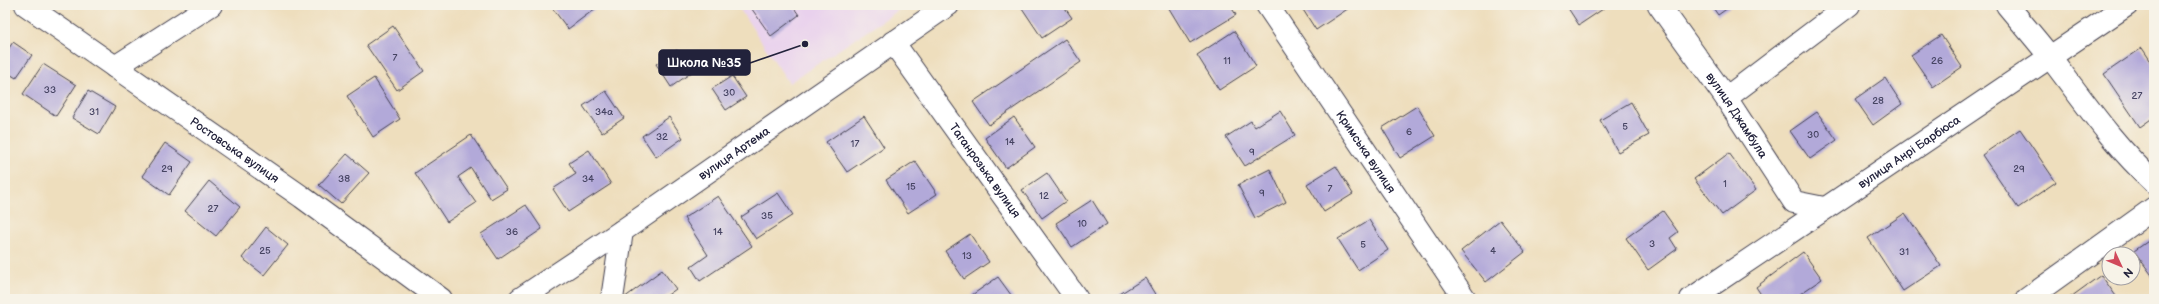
<svg xmlns="http://www.w3.org/2000/svg" width="2159" height="304" font-family="'Balsamiq Sans',sans-serif">
  <style>
    .built { fill: #e9d1ed }
    .building { fill: #b2a9d9 }
    .lines { fill: none; stroke-linecap: round; stroke-linejoin: round }
    .minor-casing { stroke: #413e4e; stroke-width: 24 }
    .minor { stroke: #fff; stroke-width: 22 }
    .labels { text-anchor: middle; dominant-baseline: central; stroke-width: 3; stroke-linejoin: round; paint-order: stroke }
    .number-label { font-size: 10px; fill: #464462 }
    .street-label { font-size: 12px; fill: #22223b; stroke: #f7f3e8 }
    .leader { fill: none; stroke: #22223b; stroke-width: 1.5 }
    .callout-dot { fill: #22223b; stroke: #f7f3e8; stroke-width: 1.5 }
    .callout { fill: #22223b; stroke: #22223b; stroke-width: 1.5 }
    .callout-label { font-size: 13px; text-anchor: middle; font-weight: bold; fill: #fff }
  </style>
  <rect width="100%" height="100%" fill="#f7f3e8"/>
  <filter id="ink" filterUnits="userSpaceOnUse"><feTurbulence type="fractalNoise" baseFrequency=".025" numOctaves="2"/><feDisplacementMap in="SourceGraphic" scale="8" xChannelSelector="R" yChannelSelector="G"/><feConvolveMatrix kernelMatrix="1 2 1 2 8 2 1 2 1" color-interpolation-filters="sRGB"/></filter>
  <filter id="wash" filterUnits="userSpaceOnUse"><feTurbulence type="fractalNoise" baseFrequency=".012" numOctaves="4" result="noise"/><feDisplacementMap in="SourceGraphic" scale="16" xChannelSelector="R" yChannelSelector="G"/><feGaussianBlur stdDeviation="0.9" result="paint"/><feColorMatrix in="noise" values="0 0 0 0 0 0 0 0 0 0 0 0 0 0 0 0 0 1.4 0 .05"/><feComposite in="paint" operator="in"/></filter>
  <g filter="url(#wash)">
    <rect width="100%" height="100%" fill="#eedebd"/>
    <path class="built" d="M 737,5 L 906,5 L 789,83 Z"/>
    <g id="blocks">
      <g class="building">
        <path d="M 550,5 L 593,5 L 596,8 L 568,29 Z"/>
        <path d="M 749,5 L 799,5 L 794,8 L 799,15 L 771,36 Z"/>
        <path d="M 1020,5 L 1063,5 L 1072,18 L 1042,38 Z"/>
        <path d="M 1167,5 L 1230,5 L 1236,15 L 1190,43 Z"/>
        <path d="M 1300,5 L 1351,5 L 1352,6 L 1316,30 Z"/>
        <path d="M 1566,5 L 1609,5 L 1579,25 Z"/>
        <path d="M 1711,5 L 1732,5 L 1718,15 Z"/>
        <path d="M 393,26 L 424,71 L 397,90 L 366,45 Z"/>
        <path d="M 1234,31 L 1256,66 L 1219,90 L 1197,55 Z"/>
        <path d="M 1941,35 L 1962,67 L 1933,87 L 1911,55 Z"/>
        <path d="M 1065,39 L 1081,62 L 989,125 L 973,102 Z"/>
        <path d="M 13,42 L 32,55 L 16,78 L 5,71 L 5,54 Z"/>
        <path d="M 2142,48 L 2154,66 L 2154,117 L 2140,127 L 2104,74 Z"/>
        <path d="M 677,50 L 692,72 L 671,87 L 656,64 Z"/>
        <path d="M 43,64 L 76,85 L 56,116 L 23,94 Z"/>
        <path d="M 732,76 L 746,97 L 726,110 L 712,89 Z"/>
        <path d="M 374,78 L 400,119 L 373,137 L 347,96 Z"/>
        <path d="M 1885,78 L 1902,104 L 1873,125 L 1855,99 Z"/>
        <path d="M 88,91 L 115,107 L 99,134 L 72,118 Z"/>
        <path d="M 606,91 L 624,118 L 602,133 L 583,106 Z"/>
        <path d="M 1631,102 L 1649,135 L 1618,152 L 1600,120 Z"/>
        <path d="M 1417,106 L 1435,136 L 1400,158 L 1382,128 Z"/>
        <path d="M 1280,111 L 1295,135 L 1245,166 L 1226,137 L 1251,121 L 1255,127 Z"/>
        <path d="M 1817,112 L 1837,140 L 1810,159 L 1790,131 Z"/>
        <path d="M 864,116 L 884,147 L 847,172 L 826,142 Z"/>
        <path d="M 669,117 L 683,138 L 656,157 L 642,136 Z"/>
        <path d="M 1014,117 L 1035,147 L 1006,168 L 985,138 Z"/>
        <path d="M 2020,129 L 2056,182 L 2018,208 L 1982,155 Z"/>
        <path d="M 471,135 L 507,189 L 491,199 L 471,168 L 458,177 L 476,203 L 447,222 L 415,173 Z"/>
        <path d="M 165,143 L 192,162 L 169,195 L 142,176 Z"/>
        <path d="M 589,150 L 611,184 L 568,212 L 553,189 L 576,174 L 569,163 Z"/>
        <path d="M 1729,153 L 1756,190 L 1722,215 L 1694,179 Z"/>
        <path d="M 347,154 L 369,173 L 341,204 L 319,185 Z"/>
        <path d="M 915,161 L 937,194 L 908,213 L 886,180 Z"/>
        <path d="M 1336,166 L 1353,194 L 1324,212 L 1307,184 Z"/>
        <path d="M 1270,169 L 1286,202 L 1255,218 L 1238,185 Z"/>
        <path d="M 1047,173 L 1066,201 L 1042,218 L 1022,190 Z"/>
        <path d="M 209,181 L 240,207 L 216,236 L 185,211 Z"/>
        <path d="M 778,193 L 793,215 L 756,239 L 741,217 Z"/>
        <path d="M 718,196 L 752,246 L 700,281 L 691,267 L 708,255 L 684,218 Z"/>
        <path d="M 1092,200 L 1107,224 L 1072,247 L 1056,223 Z"/>
        <path d="M 526,205 L 542,229 L 498,259 L 481,234 Z"/>
        <path d="M 1663,211 L 1678,232 L 1670,238 L 1677,249 L 1648,270 L 1626,238 Z"/>
        <path d="M 1905,213 L 1941,266 L 1903,291 L 1868,238 Z"/>
        <path d="M 1369,220 L 1388,250 L 1358,270 L 1338,239 Z"/>
        <path d="M 1500,220 L 1525,252 L 1486,282 L 1461,251 Z"/>
        <path d="M 266,227 L 288,245 L 264,275 L 242,258 Z"/>
        <path d="M 970,234 L 989,262 L 964,279 L 945,251 Z"/>
        <path d="M 2154,237 L 2154,278 L 2134,251 Z"/>
        <path d="M 1803,252 L 1822,279 L 1800,294 L 1804,299 L 1764,299 L 1756,287 Z"/>
        <path d="M 662,270 L 676,289 L 662,299 L 625,299 L 624,298 Z"/>
        <path d="M 2101,275 L 2118,299 L 2068,299 Z"/>
        <path d="M 998,277 L 1014,299 L 975,299 L 972,295 Z"/>
        <path d="M 1145,278 L 1158,299 L 1112,299 Z"/>
      </g>
    </g>
  </g>
  <g filter="url(#ink)">
    <use href="#blocks" fill-opacity="0" stroke="#413e4e" stroke-width="1"/>
    <g class="lines">
      <defs>
        <g id="minor">
          <path id="s1" d="M 26,5 L 302,197 L 441,299"/>
          <path id="s2" d="M 1267,5 L 1465,299"/>
          <path id="s3" d="M 1659,5 L 1726,98 L 1794,202 L 1824,208"/>
          <path d="M 2007,5 C 2021,22 2036,39 2050,57 C 2083,100 2113,145 2154,182"/>
          <path id="s4" d="M 893,42 L 1077,299"/>
          <path d="M 115,67 L 211,5"/>
          <path d="M 1726,98 L 1849,5"/>
          <path id="s5" d="M 520,299 L 622,231 L 948,5"/>
          <path d="M 612,299 L 622,231"/>
          <path id="s6" d="M 1691,299 L 2127,5"/>
          <path d="M 2027,299 L 2154,208"/>
        </g>
      </defs>
      <use href="#minor" class="minor-casing"/>
      <use href="#minor" class="minor"/>
    </g>
  </g>
  <g class="labels">
    <g class="number-label">
      <text x="395" y="58">7</text>
      <text x="1227" y="61">11</text>
      <text x="1937" y="61">26</text>
      <text x="50" y="90">33</text>
      <text x="729" y="93">30</text>
      <text x="2137" y="96">27</text>
      <text x="1878" y="101">28</text>
      <text x="94" y="112">31</text>
      <text x="604" y="112">34а</text>
      <text x="1625" y="127">5</text>
      <text x="1409" y="132">6</text>
      <text x="1813" y="135">30</text>
      <text x="662" y="137">32</text>
      <text x="1010" y="142">14</text>
      <text x="855" y="144">17</text>
      <text x="1252" y="152">9</text>
      <text x="167" y="169">29</text>
      <text x="2019" y="169">29</text>
      <text x="344" y="179">38</text>
      <text x="588" y="179">34</text>
      <text x="1725" y="184">1</text>
      <text x="911" y="187">15</text>
      <text x="1330" y="189">7</text>
      <text x="1262" y="193">9</text>
      <text x="1044" y="196">12</text>
      <text x="213" y="209">27</text>
      <text x="767" y="216">35</text>
      <text x="1082" y="224">10</text>
      <text x="512" y="232">36</text>
      <text x="718" y="232">14</text>
      <text x="1652" y="244">3</text>
      <text x="1363" y="245">5</text>
      <text x="265" y="251">25</text>
      <text x="1493" y="251">4</text>
      <text x="1904" y="252">31</text>
      <text x="967" y="256">13</text>
    </g>
    <g class="street-label">
      <text stroke="none"><textPath href="#s3" startOffset="135">вулиця Джамбула</textPath></text>
      <text stroke="none"><textPath href="#s1" startOffset="254">Ростовська вулиця</textPath></text>
      <text stroke="none"><textPath href="#s2" startOffset="177">Кримська вулиця</textPath></text>
      <text stroke="none"><textPath href="#s6" startOffset="263">вулиця Анрі Барбюса</textPath></text>
      <text stroke="none"><textPath href="#s5" startOffset="259">вулиця Артема</textPath></text>
      <text stroke="none"><textPath href="#s4" startOffset="158">Таганрозька вулиця</textPath></text>
    </g>
  </g>
  <path class="leader" d="M805 44L750 63"/>
  <circle class="callout-dot" cx="805" cy="44" r="4"/>
  <rect class="callout" x="659" y="50" width="91" height="25" rx="4"/>
  <g class="callout-label">
    <text x="704" y="67">Школа №35</text>
  </g>
  <rect width="2159" height="304" fill="none" stroke="#f7f3e8" stroke-width="20"/>
  <g transform="translate(2121 266) rotate(134)"><circle r="19" fill="#f7f3e8" stroke="#a29fa3"/>
  <path d="M0-3L7 15L0 10L-7 15Z" fill="#d1495b"/>
  <text y="-6" font-size="11" font-weight="bold" text-anchor="middle" fill="#22223b">N</text>
  </g>
</svg>
